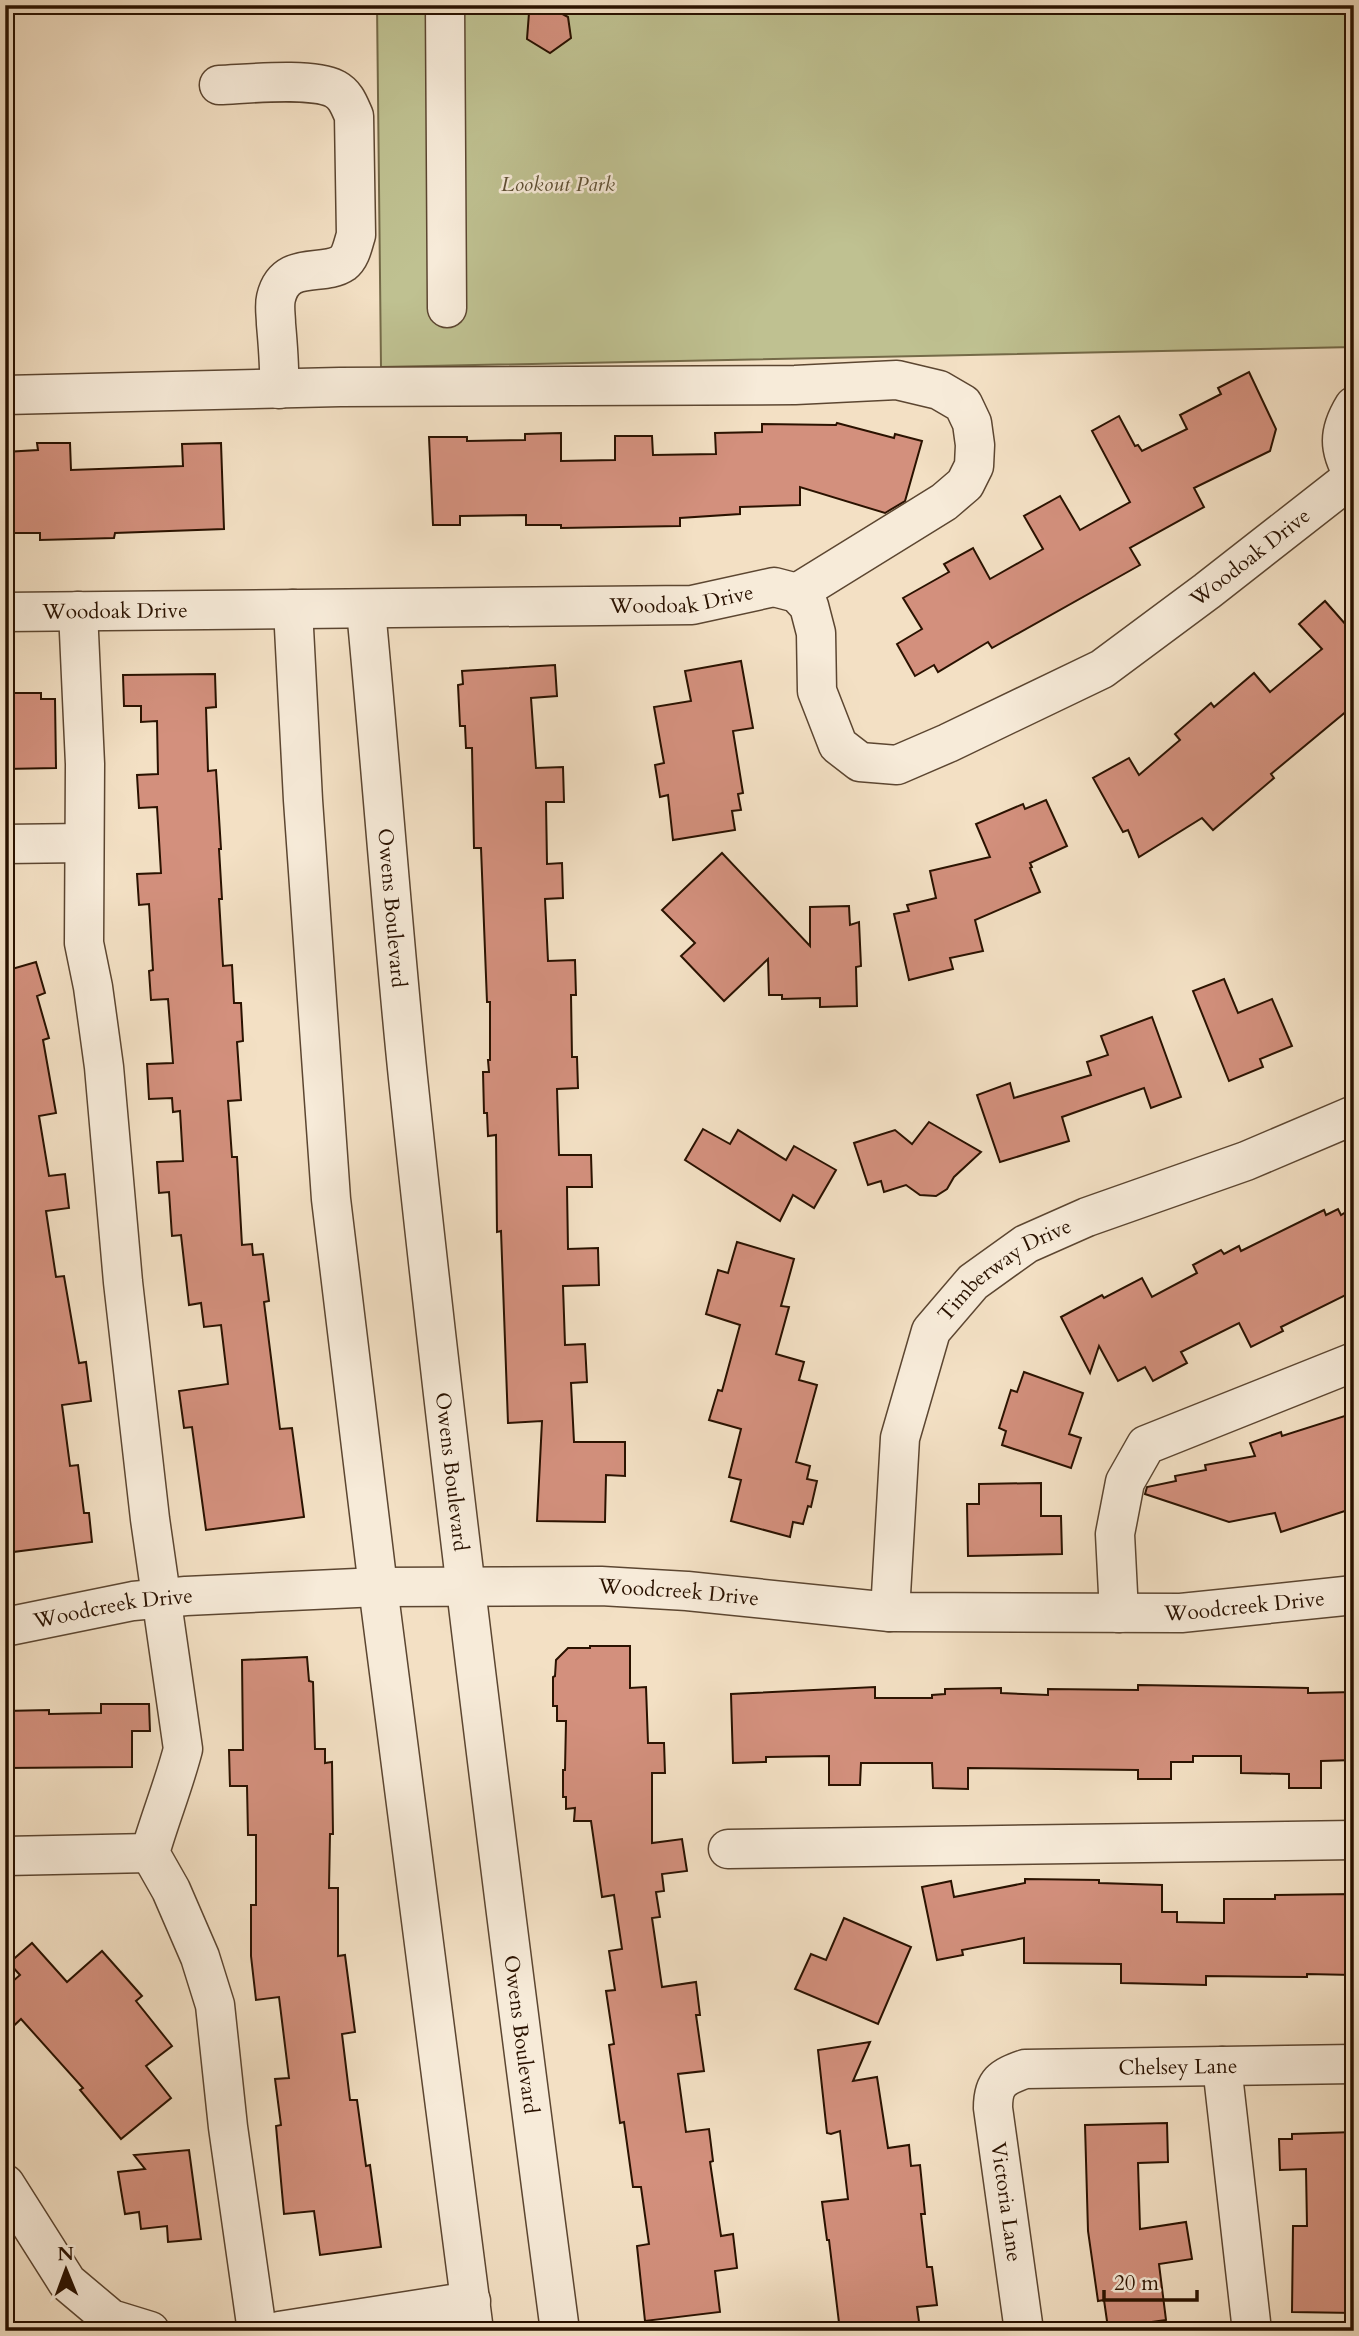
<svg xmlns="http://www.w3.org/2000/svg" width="1359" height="2336" font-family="Cardo,serif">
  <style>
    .green { fill: #bfc191; stroke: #746a48; stroke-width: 2 }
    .building { fill: #d3907d; stroke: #2a1200; stroke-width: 2 }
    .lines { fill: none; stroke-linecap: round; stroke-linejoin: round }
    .minor-casing { stroke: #5c4631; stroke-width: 41 }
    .minor { stroke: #f7ebd9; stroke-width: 38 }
    .labels { text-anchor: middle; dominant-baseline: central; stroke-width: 5; stroke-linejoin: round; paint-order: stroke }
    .park-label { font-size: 21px; font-style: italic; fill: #5e4f33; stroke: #f7ebd9 }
    .street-label { font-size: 21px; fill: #2a1200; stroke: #f7ebd9 }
  </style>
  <rect width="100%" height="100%" fill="#f3e0c4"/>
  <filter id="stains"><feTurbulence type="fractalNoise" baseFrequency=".00286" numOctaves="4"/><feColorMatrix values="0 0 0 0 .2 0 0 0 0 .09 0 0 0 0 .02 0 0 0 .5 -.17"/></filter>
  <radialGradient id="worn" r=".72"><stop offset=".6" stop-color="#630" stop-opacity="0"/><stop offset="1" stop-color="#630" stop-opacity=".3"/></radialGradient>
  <path class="green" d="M 377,5 L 1354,5 L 1354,347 L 381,367 Z"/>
  <g class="building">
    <path d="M 546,5 L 568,17 L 571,38 L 550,53 L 527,39 L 529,13 Z"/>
    <path d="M 1249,372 L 1276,429 L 1270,451 L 1194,488 L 1204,507 L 1130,548 L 1140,565 L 992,648 L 988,642 L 938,672 L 934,665 L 915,676 L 897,644 L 922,629 L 903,598 L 949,572 L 944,564 L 973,548 L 990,579 L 1043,549 L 1024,516 L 1060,496 L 1080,530 L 1130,502 L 1092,431 L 1119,416 L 1135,446 L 1138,445 L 1142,451 L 1187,429 L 1180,415 L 1221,394 L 1218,388 Z"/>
    <path d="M 837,423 L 894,438 L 895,434 L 922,441 L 905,501 L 885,513 L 800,487 L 800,505 L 740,507 L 740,514 L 680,518 L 680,526 L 561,528 L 561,525 L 526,525 L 526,515 L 460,516 L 460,525 L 433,525 L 429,437 L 467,437 L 467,441 L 525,440 L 525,434 L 561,433 L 561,461 L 615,460 L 615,436 L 652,436 L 653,455 L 716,454 L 715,433 L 762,432 L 762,424 L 836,425 Z"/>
    <path d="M 37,443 L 70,443 L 71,470 L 183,466 L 182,444 L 221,443 L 224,529 L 115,533 L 114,538 L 40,540 L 40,533 L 5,533 L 5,452 L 38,450 Z"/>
    <path d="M 1325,601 L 1354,634 L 1354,705 L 1271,774 L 1274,778 L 1213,830 L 1202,818 L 1139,857 L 1128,830 L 1123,832 L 1093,778 L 1129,758 L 1139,775 L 1180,740 L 1175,734 L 1211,703 L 1214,707 L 1254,673 L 1270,692 L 1322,649 L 1299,624 Z"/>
    <path d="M 741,661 L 753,728 L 733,731 L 743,793 L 738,794 L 741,810 L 732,811 L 735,830 L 673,840 L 668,795 L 660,797 L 655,765 L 664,763 L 654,707 L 691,701 L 685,671 Z"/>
    <path d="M 555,665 L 557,696 L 531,698 L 536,768 L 563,767 L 564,802 L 546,802 L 547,864 L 562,863 L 563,898 L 545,899 L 548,961 L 575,960 L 576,995 L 571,995 L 572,1057 L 577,1057 L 578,1088 L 557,1089 L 559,1155 L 591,1155 L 592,1187 L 567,1187 L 568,1249 L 598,1248 L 599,1285 L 563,1286 L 565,1345 L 585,1344 L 587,1382 L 571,1383 L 574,1442 L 625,1442 L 625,1476 L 606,1475 L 605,1522 L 537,1521 L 542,1421 L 508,1423 L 501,1231 L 497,1232 L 496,1135 L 488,1136 L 487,1113 L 484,1113 L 483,1072 L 489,1072 L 488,1060 L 490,1060 L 490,1002 L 487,1002 L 481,848 L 474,848 L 472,748 L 466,748 L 465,726 L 460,726 L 458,685 L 463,684 L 462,671 Z"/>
    <path d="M 215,674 L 216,707 L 206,708 L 208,771 L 216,770 L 221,849 L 219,849 L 222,899 L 219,899 L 223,966 L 232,965 L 234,1003 L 241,1003 L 243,1041 L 237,1042 L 241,1100 L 228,1101 L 232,1157 L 237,1157 L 242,1245 L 252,1244 L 253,1255 L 263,1254 L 269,1301 L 264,1302 L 280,1429 L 292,1428 L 304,1517 L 206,1530 L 192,1427 L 184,1428 L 179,1391 L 228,1384 L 221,1325 L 204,1327 L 201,1303 L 189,1305 L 181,1235 L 172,1236 L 169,1192 L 159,1193 L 157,1162 L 183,1161 L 180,1111 L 173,1112 L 172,1098 L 149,1099 L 147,1064 L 173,1063 L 168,999 L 151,1000 L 149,971 L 153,970 L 149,904 L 139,905 L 137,874 L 161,873 L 157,807 L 139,808 L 137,775 L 158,774 L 157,721 L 141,722 L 141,706 L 124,706 L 123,675 Z"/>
    <path d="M 5,693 L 41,693 L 41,699 L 55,699 L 56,768 L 5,769 Z"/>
    <path d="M 1046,800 L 1067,846 L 1030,863 L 1032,867 L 1030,868 L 1040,892 L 975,920 L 983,951 L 950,958 L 953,969 L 909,980 L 894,914 L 909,911 L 907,905 L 936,898 L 930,871 L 990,857 L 976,824 L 1023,804 L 1025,809 Z"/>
    <path d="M 722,853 L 810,946 L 810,907 L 849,906 L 850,925 L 859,922 L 861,966 L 856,967 L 857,1006 L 820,1007 L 820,998 L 782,999 L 782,995 L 769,995 L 768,959 L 724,1001 L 681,956 L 695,943 L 662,910 Z"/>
    <path d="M 36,962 L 45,993 L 37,996 L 49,1038 L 43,1040 L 56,1113 L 39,1116 L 49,1176 L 65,1174 L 69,1208 L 46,1211 L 56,1277 L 64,1276 L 79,1363 L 86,1362 L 91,1401 L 62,1405 L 70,1466 L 78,1465 L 84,1513 L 89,1513 L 92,1542 L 5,1553 L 5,1513 L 10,1513 L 5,1475 L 9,1475 L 5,1448 L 5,971 Z"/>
    <path d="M 1224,979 L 1238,1013 L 1272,999 L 1292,1046 L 1260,1059 L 1263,1067 L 1229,1081 L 1193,991 Z"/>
    <path d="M 1152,1017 L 1181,1097 L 1151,1108 L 1144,1088 L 1062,1117 L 1069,1141 L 1000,1162 L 977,1095 L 1010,1083 L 1014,1098 L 1091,1075 L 1087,1062 L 1108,1055 L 1101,1036 Z"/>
    <path d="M 929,1122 L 981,1152 L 954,1177 L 947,1189 L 936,1196 L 920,1195 L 906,1185 L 884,1192 L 881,1181 L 868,1185 L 854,1143 L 895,1130 L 912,1144 Z"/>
    <path d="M 703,1129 L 730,1144 L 738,1130 L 786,1160 L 794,1146 L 836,1170 L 814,1208 L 793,1195 L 780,1221 L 685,1160 Z"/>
    <path d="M 1354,1207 L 1354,1291 L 1281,1327 L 1283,1331 L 1251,1347 L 1239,1323 L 1181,1352 L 1187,1363 L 1153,1381 L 1145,1367 L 1118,1381 L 1099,1346 L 1090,1373 L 1061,1317 L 1102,1295 L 1104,1298 L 1142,1278 L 1152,1297 L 1197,1273 L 1193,1265 L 1221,1250 L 1224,1254 L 1239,1246 L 1241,1251 L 1324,1210 L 1326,1215 L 1338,1209 L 1341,1215 Z"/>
    <path d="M 737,1242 L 794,1259 L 781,1306 L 789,1307 L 776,1354 L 804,1362 L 799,1380 L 817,1385 L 796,1462 L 810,1466 L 807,1479 L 817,1481 L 811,1507 L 808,1506 L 803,1524 L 793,1522 L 790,1537 L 731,1521 L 741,1480 L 729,1477 L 741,1429 L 709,1420 L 718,1390 L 722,1391 L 740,1325 L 706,1314 L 718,1270 L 728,1273 Z"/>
    <path d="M 1024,1372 L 1083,1393 L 1069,1434 L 1081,1438 L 1071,1468 L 1002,1445 L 1006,1431 L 999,1428 L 1011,1390 L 1017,1392 Z"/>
    <path d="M 1354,1413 L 1354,1508 L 1281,1532 L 1275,1513 L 1229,1522 L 1145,1494 L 1147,1487 L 1176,1481 L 1175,1476 L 1206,1470 L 1205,1465 L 1255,1456 L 1250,1443 L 1281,1432 L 1282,1436 Z"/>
    <path d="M 1041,1483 L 1041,1516 L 1061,1516 L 1062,1554 L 968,1556 L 967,1504 L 979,1504 L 979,1484 Z"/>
    <path d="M 590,1646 L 630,1646 L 630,1688 L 646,1687 L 648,1743 L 664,1743 L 665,1773 L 652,1773 L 652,1843 L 682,1839 L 687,1871 L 662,1874 L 664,1891 L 656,1892 L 660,1917 L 652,1918 L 662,1987 L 696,1982 L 700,2015 L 696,2015 L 704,2071 L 678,2074 L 686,2132 L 709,2129 L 713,2161 L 710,2162 L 721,2236 L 733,2234 L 737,2268 L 715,2271 L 720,2312 L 645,2321 L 637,2246 L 649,2244 L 641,2187 L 633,2187 L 624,2122 L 620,2123 L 609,2045 L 614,2044 L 606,1991 L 615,1990 L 609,1951 L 622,1949 L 614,1895 L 602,1897 L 591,1821 L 574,1821 L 575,1808 L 566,1809 L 566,1797 L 563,1797 L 563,1770 L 565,1770 L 566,1721 L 557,1721 L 557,1706 L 553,1706 L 553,1677 L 555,1676 L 556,1660 L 568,1648 L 590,1648 Z"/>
    <path d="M 307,1657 L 309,1681 L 313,1682 L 315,1749 L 325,1749 L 325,1763 L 332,1762 L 333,1834 L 330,1834 L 329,1888 L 338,1888 L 338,1956 L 345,1955 L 355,2032 L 342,2034 L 350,2100 L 357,2100 L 366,2166 L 370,2165 L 381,2247 L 320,2255 L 314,2211 L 284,2214 L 276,2126 L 281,2125 L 275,2079 L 289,2078 L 279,1997 L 256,2000 L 251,1956 L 251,1905 L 256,1905 L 256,1835 L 248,1835 L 247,1786 L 230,1786 L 229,1750 L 243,1750 L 242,1660 Z"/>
    <path d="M 1138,1685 L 1308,1688 L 1308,1693 L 1354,1692 L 1354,1760 L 1321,1761 L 1321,1788 L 1289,1788 L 1289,1774 L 1241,1773 L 1241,1756 L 1193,1756 L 1193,1762 L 1171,1762 L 1171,1779 L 1138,1779 L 1138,1770 L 968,1768 L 968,1789 L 933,1788 L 932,1763 L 861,1763 L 860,1785 L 829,1785 L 829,1756 L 766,1757 L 766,1762 L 733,1763 L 731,1694 L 875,1687 L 875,1698 L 932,1698 L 932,1695 L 945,1694 L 945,1689 L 1001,1688 L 1001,1693 L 1048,1695 L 1048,1689 L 1138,1690 Z"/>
    <path d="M 101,1704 L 149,1704 L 150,1731 L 132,1731 L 132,1767 L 5,1768 L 5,1711 L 49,1710 L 49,1714 L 101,1713 Z"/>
    <path d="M 1025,1879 L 1099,1880 L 1099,1883 L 1162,1885 L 1162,1912 L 1177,1912 L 1177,1922 L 1224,1923 L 1224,1899 L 1275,1899 L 1275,1895 L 1354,1894 L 1353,1975 L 1307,1974 L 1307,1977 L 1206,1976 L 1206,1985 L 1121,1983 L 1121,1964 L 1024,1963 L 1024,1938 L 962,1950 L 963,1955 L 937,1960 L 922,1887 L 951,1881 L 954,1897 L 1025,1883 Z"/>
    <path d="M 844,1918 L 911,1947 L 878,2024 L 795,1989 L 811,1954 L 826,1960 Z"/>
    <path d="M 32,1943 L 67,1982 L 102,1951 L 142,1996 L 136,2001 L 172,2046 L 146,2066 L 171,2098 L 121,2139 L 80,2090 L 83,2088 L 21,2019 L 5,2034 L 5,1988 L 20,1975 L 9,1963 Z"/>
    <path d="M 870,2042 L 853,2081 L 877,2077 L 888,2148 L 909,2145 L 911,2166 L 920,2165 L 925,2214 L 921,2214 L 927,2267 L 932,2267 L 937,2305 L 917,2307 L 920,2329 L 840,2331 L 829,2240 L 827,2240 L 822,2202 L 848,2199 L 840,2131 L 831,2134 L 827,2133 L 818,2050 Z"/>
    <path d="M 1167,2123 L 1168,2162 L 1138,2163 L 1140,2229 L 1186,2222 L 1192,2259 L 1159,2264 L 1166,2320 L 1108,2328 L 1104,2300 L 1098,2301 L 1088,2231 L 1085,2125 Z"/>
    <path d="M 1354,2132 L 1354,2313 L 1292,2312 L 1293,2226 L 1307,2226 L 1306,2169 L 1280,2170 L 1279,2139 L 1292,2139 L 1292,2134 Z"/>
    <path d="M 189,2150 L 201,2239 L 168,2242 L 167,2226 L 141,2229 L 139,2212 L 125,2214 L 118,2172 L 145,2169 L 134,2155 Z"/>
  </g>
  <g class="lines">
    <defs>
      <g id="minor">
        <path d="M 445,5 L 447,308"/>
        <path d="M 219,85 C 247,84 311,77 335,89 C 346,95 349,105 354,116 L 356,235 C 353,244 351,257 343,263 C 323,277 285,259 276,298 C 274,306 276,316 276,324 C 278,346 280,368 279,389"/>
        <path d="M 5,395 L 340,387 L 795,385 L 897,380 L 939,390 L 963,404 L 972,423 L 975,445 L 974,466 L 965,484 L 944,502 L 797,593"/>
        <path d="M 1354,406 C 1338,432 1338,449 1354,476"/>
        <path d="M 293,609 L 303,800 L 331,1199 L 378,1587 L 474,2331"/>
        <path id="s1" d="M 366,610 C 381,766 392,922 408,1078 C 452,1496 505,1914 560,2331"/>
        <path d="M 78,611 L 85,764 L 84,943 L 93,987 L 104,1067 L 123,1282 L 150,1519 L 183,1749 C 174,1784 160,1818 150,1853 L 171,1890 L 200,1957 L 215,2005 L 228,2127 L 257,2331"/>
        <path id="s2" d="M 5,612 L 692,605 L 774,587 L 797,593 L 809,606 L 816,633 L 817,691 L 838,745 L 860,762 L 897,765 L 948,743 L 1102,669 L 1207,591 L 1354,476"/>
        <path d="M 5,844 L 84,843"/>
        <path id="s3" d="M 890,1612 L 900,1438 L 931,1331 L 973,1282 L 1026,1244 L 1087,1217 L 1246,1161 L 1354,1115"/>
        <path d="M 1119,1613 L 1115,1534 L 1125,1482 L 1146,1445 L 1354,1362"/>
        <path id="s4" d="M 5,1627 L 133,1601 L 186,1596 L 378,1587 L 601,1586 L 687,1591 L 890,1612 L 1181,1613 L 1354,1595"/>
        <path d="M 728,1849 L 1354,1840"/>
        <path d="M 5,1856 L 150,1853"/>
        <path d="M 1222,2066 L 1252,2331"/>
        <path d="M 5,2184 L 67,2282 L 111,2319 L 150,2331"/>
        <path d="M 279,2331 L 471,2301"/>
        <path id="s5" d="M 1024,2331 L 993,2108 C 993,2082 1002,2077 1025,2069 L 1354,2064"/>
      </g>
    </defs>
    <use href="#minor" class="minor-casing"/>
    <use href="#minor" class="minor"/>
  </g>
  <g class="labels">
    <g class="park-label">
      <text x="558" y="184">Lookout Park</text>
    </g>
    <g class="street-label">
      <text stroke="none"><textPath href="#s2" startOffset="1433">Woodoak Drive</textPath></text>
      <text stroke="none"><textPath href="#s2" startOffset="677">Woodoak Drive</textPath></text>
      <text stroke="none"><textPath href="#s2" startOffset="110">Woodoak Drive</textPath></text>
      <text stroke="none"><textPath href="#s1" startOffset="299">Owens Boulevard</textPath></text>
      <text stroke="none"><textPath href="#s3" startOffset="383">Timberway Drive</textPath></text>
      <text stroke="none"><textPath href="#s1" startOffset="866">Owens Boulevard</textPath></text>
      <text stroke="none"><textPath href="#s4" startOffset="677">Woodcreek Drive</textPath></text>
      <text stroke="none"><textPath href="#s4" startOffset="1244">Woodcreek Drive</textPath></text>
      <text stroke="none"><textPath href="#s4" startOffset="110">Woodcreek Drive</textPath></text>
      <text stroke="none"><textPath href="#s1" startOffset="1433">Owens Boulevard</textPath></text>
      <text stroke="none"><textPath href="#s5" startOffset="434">Chelsey Lane</textPath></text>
      <text transform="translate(1006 2202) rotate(82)">Victoria Lane</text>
    </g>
  </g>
  <rect width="1359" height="2336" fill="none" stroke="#f3e0c4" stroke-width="28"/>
  <rect x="7" y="7" width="1345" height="2322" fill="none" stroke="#2a1200" stroke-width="3.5"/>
  <rect x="14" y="14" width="1331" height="2308" fill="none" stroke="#2a1200" stroke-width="2"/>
  <g transform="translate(66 2270) rotate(359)" stroke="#f7ebd9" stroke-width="5" paint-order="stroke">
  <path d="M0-5L12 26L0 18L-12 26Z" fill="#2a1200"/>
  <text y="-10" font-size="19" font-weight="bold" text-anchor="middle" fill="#2a1200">N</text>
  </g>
  <path d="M1104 2290v10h93v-10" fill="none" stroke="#2a1200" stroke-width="3.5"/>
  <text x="1114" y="2290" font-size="21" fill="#2a1200" stroke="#f7ebd9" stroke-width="5" paint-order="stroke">20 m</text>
  <rect width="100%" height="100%" filter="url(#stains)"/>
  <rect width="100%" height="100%" fill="url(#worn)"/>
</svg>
